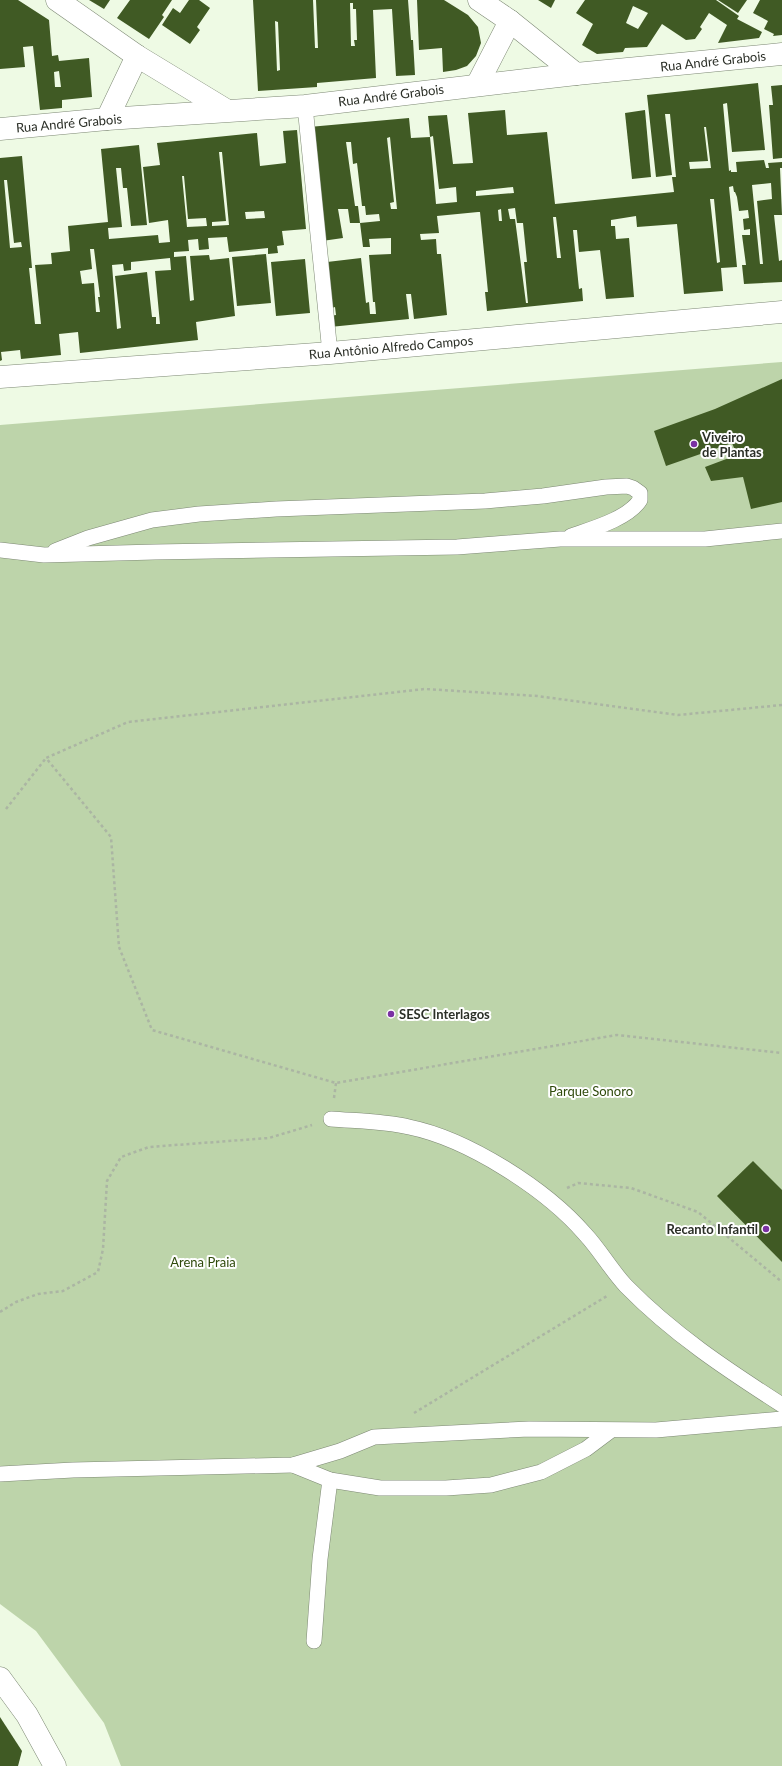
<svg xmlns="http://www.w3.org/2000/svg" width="782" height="1766" font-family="Lato,sans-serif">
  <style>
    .green { fill: #bdd4aa }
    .building { fill: #405a24; fill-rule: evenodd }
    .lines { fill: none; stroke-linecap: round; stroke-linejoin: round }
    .lane-casing { stroke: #7d8874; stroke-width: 16 }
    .street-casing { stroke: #7d8874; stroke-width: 23 }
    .path { stroke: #abb5a3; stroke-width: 2.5; stroke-dasharray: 3 3; stroke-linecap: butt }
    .lane { stroke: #fff; stroke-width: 15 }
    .street { stroke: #fff; stroke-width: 22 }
    .poi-dot { fill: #7a31a3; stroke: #fff; stroke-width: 1.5 }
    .labels { text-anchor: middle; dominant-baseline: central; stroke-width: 4; stroke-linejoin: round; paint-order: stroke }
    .street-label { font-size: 13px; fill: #2b2f27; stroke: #fff }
    .poi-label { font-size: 13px; font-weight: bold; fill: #2b2f27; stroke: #fff; text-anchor: start }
    .park-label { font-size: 13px; fill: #2f4a0b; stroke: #fff }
  </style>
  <rect width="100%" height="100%" fill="#eefae4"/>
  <path class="green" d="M 782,362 L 782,1766 L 121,1766 L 104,1723 L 36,1631 L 0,1604 L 0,425 Z"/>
  <g class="building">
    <path d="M 0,0 L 18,0 L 49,20 L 52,56 L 58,55 L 59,61 L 89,58 L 92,97 L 62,100 L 62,108 L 40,110 L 33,46 L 23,47 L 25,67 L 0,69 ZM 59,71 L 61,87 L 55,87 L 54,72 Z"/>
    <path d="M 89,0 L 110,0 L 104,9 Z"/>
    <path d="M 130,0 L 172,0 L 162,15 L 164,17 L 149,39 L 117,18 Z"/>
    <path d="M 189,0 L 199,0 L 210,8 L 197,27 L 200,30 L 190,44 L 162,25 L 173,8 L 180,13 Z"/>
    <path d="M 253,0 L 313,0 L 315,48 L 318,48 L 316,0 L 408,0 L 411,40 L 413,40 L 415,75 L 396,76 L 392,9 L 373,10 L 376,78 L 317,83 L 317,87 L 258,91 ZM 350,3 L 353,3 L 353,9 L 356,9 L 357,40 L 354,40 L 355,46 L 351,46 ZM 275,21 L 278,22 L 280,70 L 277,71 Z"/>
    <path d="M 417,0 L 444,0 L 468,15 L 478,27 L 481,43 L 476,56 L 467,66 L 456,70 L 443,72 L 442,48 L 419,50 Z"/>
    <path d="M 538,0 L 555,0 L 551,8 Z"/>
    <path d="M 585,0 L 716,0 L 739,16 L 737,19 L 762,32 L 759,38 L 718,43 L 727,25 L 709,13 L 700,27 L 702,29 L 695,39 L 686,40 L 662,24 L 647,47 L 625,48 L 623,52 L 597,54 L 582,45 L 593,24 L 576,13 ZM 633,6 L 648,13 L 638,29 L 626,23 Z"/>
    <path d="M 718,0 L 747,0 L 738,13 Z"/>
    <path d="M 760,0 L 782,0 L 782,35 L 773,36 L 774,34 L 764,29 L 768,21 L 753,13 Z"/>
    <path d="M 758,83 L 765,150 L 732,152 L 727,103 L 723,104 L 729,171 L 731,170 L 731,172 L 737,172 L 736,162 L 764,160 L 766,168 L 769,168 L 768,163 L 782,162 L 782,168 L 780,168 L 782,215 L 774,215 L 779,261 L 782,260 L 782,282 L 744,284 L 742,265 L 746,265 L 742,235 L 750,235 L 750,229 L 744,230 L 743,219 L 749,218 L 748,210 L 739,211 L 737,197 L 735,192 L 734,192 L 733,186 L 729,187 L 737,267 L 721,268 L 723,291 L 684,294 L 677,224 L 637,227 L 636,216 L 611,220 L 611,226 L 615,226 L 616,239 L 629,238 L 634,297 L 606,299 L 600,250 L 579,252 L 577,230 L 573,230 L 579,289 L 582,288 L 583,301 L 487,311 L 485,292 L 488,292 L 480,212 L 478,212 L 437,216 L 439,233 L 420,234 L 421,240 L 436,239 L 437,254 L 441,254 L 447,315 L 414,319 L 411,294 L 406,294 L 409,319 L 330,327 L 330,316 L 336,315 L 335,307 L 332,308 L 327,262 L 361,258 L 366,303 L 369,302 L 370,314 L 376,314 L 375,302 L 373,302 L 369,255 L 391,254 L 391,238 L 369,239 L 370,247 L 363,247 L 360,223 L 380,221 L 379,214 L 366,215 L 365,206 L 362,206 L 357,163 L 353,164 L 351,142 L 346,142 L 355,206 L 358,206 L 360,223 L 350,223 L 348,209 L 338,209 L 343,238 L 322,241 L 309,127 L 409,118 L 411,138 L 430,137 L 428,116 L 447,115 L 453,164 L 473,163 L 468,113 L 505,110 L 507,135 L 547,132 L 555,204 L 674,192 L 672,177 L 676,177 L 670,114 L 665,114 L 672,175 L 656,177 L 647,95 ZM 704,127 L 706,127 L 711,168 L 690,169 L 689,162 L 708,161 ZM 433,136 L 439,189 L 456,187 L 457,202 L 436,204 L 430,137 ZM 390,137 L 397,209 L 391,209 L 390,203 L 394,202 L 387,138 ZM 771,183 L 772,199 L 757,201 L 763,264 L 760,264 L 752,185 ZM 513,187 L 514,193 L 476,196 L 476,191 ZM 710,199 L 714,199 L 720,262 L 717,263 ZM 515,208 L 517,223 L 523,223 L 527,262 L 524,262 L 528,303 L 526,303 L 515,219 L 510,219 L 508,209 ZM 501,209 L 502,221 L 499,221 L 498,210 ZM 553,217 L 556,217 L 561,258 L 557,258 Z"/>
    <path d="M 782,85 L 782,158 L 773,159 L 769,105 L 773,105 L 771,86 Z"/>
    <path d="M 645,110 L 651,177 L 632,179 L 625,113 Z"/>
    <path d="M 297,130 L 306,229 L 282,231 L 284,245 L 277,246 L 278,253 L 268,254 L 268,248 L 229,252 L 227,237 L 208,238 L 209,249 L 199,250 L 198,239 L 188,240 L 189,251 L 174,252 L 174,257 L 186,256 L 190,301 L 194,300 L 190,256 L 209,255 L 210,260 L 229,258 L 235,316 L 196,322 L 198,340 L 80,353 L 78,332 L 59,334 L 61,355 L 21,359 L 20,350 L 1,352 L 2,360 L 0,361 L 0,158 L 22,156 L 32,268 L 29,268 L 35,324 L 41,324 L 35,265 L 52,264 L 51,253 L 70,251 L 68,226 L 108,222 L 101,149 L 139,145 L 147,225 L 131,226 L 127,188 L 123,188 L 121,168 L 116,168 L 122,227 L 108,228 L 109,239 L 158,235 L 159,243 L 170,242 L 168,220 L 149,223 L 143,167 L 160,165 L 157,143 L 257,133 L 260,166 L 286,163 L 283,131 ZM 219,152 L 222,152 L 229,225 L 212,226 L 212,222 L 226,221 ZM 182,176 L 184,176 L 188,219 L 206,218 L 207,226 L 187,227 ZM 4,180 L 7,180 L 14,243 L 21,242 L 22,247 L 10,248 ZM 264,211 L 265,218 L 246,219 L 245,212 ZM 90,249 L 94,249 L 100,297 L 98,297 L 100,312 L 96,312 L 94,283 L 82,284 L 80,271 L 92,269 ZM 170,258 L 171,270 L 155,271 L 160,324 L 156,324 L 156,317 L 152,317 L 147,272 L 115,276 L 121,328 L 117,329 L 112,265 L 123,264 L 124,271 L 131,270 L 131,262 Z"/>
    <path d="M 266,254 L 271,303 L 237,306 L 232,257 Z"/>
    <path d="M 305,259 L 310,313 L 276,316 L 271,262 Z"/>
    <path d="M 782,379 L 782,502 L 751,509 L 743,477 L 711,481 L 705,467 L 737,455 L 732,443 L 666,466 L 654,431 L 715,409 Z"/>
    <path d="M 753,1161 L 782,1190 L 782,1262 L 717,1196 Z"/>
    <path d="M 0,1717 L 22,1751 L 18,1766 L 0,1766 Z"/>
  </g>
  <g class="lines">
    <defs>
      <g id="lane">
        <path d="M 305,106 L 330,353"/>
        <path d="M 0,550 L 44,555 L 155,552 L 457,547 L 560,539 L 705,539 L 782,531"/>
        <path d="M 55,551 L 88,538 L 152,520 L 199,514 L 276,509 L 485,501 L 543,496 L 606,487 L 627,486 L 633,488 L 640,493 L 640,500 C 628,519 591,529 571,536"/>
        <path d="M 331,1119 C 357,1121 384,1121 409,1127 C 468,1139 546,1189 585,1234 C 600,1250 611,1270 626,1286 C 673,1334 726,1369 782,1405"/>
        <path d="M 293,1465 L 330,1480 L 380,1488 L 446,1488 L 491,1485 L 541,1472 L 586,1449 L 610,1431"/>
        <path d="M 0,1474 L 73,1470 L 293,1465 L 340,1451 L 374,1437 L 529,1429 L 656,1430 L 782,1419"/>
        <path d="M 314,1641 L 320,1559 L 330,1480"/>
      </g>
      <g id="street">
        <path d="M 57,0 L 137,56 L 226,110"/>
        <path d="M 479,0 L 510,21 L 576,74"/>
        <path d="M 477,85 L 510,21"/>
        <path d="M 107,119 L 137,56"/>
        <path d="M 0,129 L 107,119 L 305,106 L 576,74 L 782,54"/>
        <path d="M 0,377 L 330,353 L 782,312"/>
        <path d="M 0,1678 L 27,1715 L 55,1766"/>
      </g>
    </defs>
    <use href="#lane" class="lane-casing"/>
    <use href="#street" class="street-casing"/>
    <g class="path">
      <path d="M 782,705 L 678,715 L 537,696 L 425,689 L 128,722 L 46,758 L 111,837 L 119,947 L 152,1030 L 336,1083 L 617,1035 L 782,1053"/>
      <path d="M 6,809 L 46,758"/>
      <path d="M 334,1098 L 336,1083"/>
      <path d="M 567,1188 L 578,1183 L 631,1188 L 698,1212 L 782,1282"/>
      <path d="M 0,1312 L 16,1302 L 38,1294 L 63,1291 L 98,1272 L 103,1249 L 107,1181 L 121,1157 L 149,1147 L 269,1138 L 312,1125"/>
      <path d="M 414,1413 L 607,1296"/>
    </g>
    <use href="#lane" class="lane"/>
    <use href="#street" class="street"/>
  </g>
  <g class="poi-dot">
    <circle cx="694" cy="444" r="4"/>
    <circle cx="391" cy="1014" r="4"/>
    <circle cx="766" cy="1229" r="4"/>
  </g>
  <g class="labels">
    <g class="street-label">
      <text transform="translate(713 61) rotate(-6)">Rua André Grabois</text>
      <text transform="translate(391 95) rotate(-7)">Rua André Grabois</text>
      <text transform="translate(69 123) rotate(-5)">Rua André Grabois</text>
      <text transform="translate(391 347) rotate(-5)">Rua Antônio Alfredo Campos</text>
    </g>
    <g class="poi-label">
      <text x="702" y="437">Viveiro<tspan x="702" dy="15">de Plantas</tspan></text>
      <text x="399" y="1014">SESC Interlagos</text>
      <text x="758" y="1229" text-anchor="end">Recanto Infantil</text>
    </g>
    <g class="park-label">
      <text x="591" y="1091">Parque Sonoro</text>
      <text x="203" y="1262">Arena Praia</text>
    </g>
  </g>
</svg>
